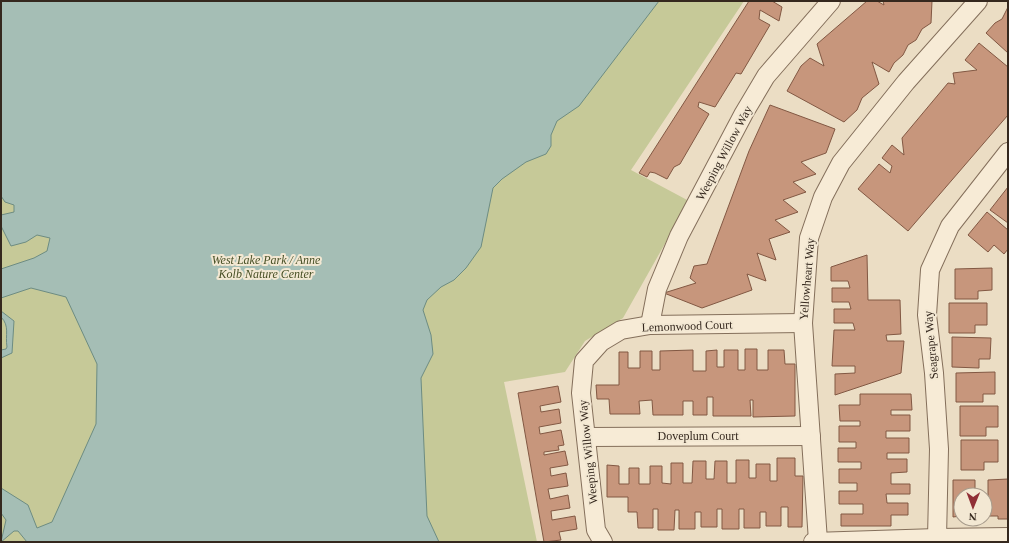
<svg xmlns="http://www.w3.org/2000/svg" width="1009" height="543" font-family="'Times New Roman',serif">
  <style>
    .green { fill: #c6c998 }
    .water { fill: #a5beb5; stroke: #6d8c82 }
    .building { fill: #c7967c; stroke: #825843 }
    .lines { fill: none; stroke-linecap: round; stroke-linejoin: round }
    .minor-casing { stroke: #846f5b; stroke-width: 20 }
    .minor { stroke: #f7ebd6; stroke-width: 18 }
    .labels { text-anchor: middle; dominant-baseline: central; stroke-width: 4; stroke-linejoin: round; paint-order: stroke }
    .street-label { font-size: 12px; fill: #35281e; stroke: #f3e8d3 }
    .park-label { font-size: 12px; font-style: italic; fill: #485026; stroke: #f3e8d3 }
  </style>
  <rect width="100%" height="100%" fill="#ebddc4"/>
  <path class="green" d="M 1,1 L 744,1 L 631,170 L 689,201 L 623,318 L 585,341 L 565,372 L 504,382 L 537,542 L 1,542 Z"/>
  <g class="water">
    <path d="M 1,1 L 659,1 L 579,106 L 557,121 L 551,135 L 551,146 L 546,154 L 526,162 L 502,179 L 493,188 L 481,247 L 466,268 L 454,280 L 441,287 L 427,300 L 423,310 L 431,335 L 433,354 L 421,378 L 427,516 L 439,542 L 27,542 L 18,531 L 14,531 L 1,542 L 6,520 L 1,513 L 1,488 L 28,505 L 37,528 L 52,522 L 96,424 L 97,364 L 66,297 L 31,288 L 1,298 L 1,269 L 34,258 L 47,251 L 50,238 L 37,235 L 26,242 L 11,246 L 1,226 L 1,215 L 14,212 L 14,205 L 5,202 L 1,196 Z"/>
    <path d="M 1,311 L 14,321 L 12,353 L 1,358 L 1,350 L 6,349 L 7,347 C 5,335 10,326 1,317 Z"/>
  </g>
  <g class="building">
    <path d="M 749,1 L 772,1 L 782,7 L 779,21 L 760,10 L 759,19 L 770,25 L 741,74 L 736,73 L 715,107 L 699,102 L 698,107 L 709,114 L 680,164 L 674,167 L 667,179 L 655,173 L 650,172 L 647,177 L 639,173 Z"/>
    <path d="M 867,1 L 877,1 L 884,5 L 883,1 L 932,1 L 931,23 L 922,29 L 916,40 L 908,45 L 903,55 L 894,63 L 889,72 L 872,62 L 879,84 L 862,98 L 857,110 L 844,122 L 787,91 L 801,66 L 810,58 L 824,66 L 817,44 Z"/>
    <path d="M 1008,7 L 1008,53 L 986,33 L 995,23 L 1002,19 Z"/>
    <path d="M 979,43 L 1008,67 L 1008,115 L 908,231 L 858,189 L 879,164 L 890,173 L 892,166 L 882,158 L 892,145 L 904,155 L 902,138 L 948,83 L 955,84 L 953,73 L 977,70 L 965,60 Z"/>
    <path d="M 770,105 L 835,129 L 826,153 L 801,162 L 816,174 L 793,182 L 806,192 L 783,200 L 798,212 L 775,220 L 790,232 L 769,239 L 776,260 L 757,253 L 766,281 L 747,274 L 752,290 L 702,308 L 664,293 L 696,283 L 690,278 L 694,266 L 707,264 L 749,151 Z"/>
    <path d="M 1008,187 L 1008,223 L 990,210 Z"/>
    <path d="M 987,212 L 1008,230 L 1008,249 L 1004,254 L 994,245 L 988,252 L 968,235 Z"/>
    <path d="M 867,255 L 868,300 L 900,300 L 901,334 L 886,335 L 887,341 L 904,341 L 901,373 L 835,395 L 835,374 L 855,373 L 855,366 L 832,366 L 834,330 L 855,330 L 853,323 L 834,323 L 834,309 L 851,309 L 849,302 L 832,302 L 832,288 L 850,288 L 848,281 L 831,281 L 831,267 Z"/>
    <path d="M 992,268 L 992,290 L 978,291 L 978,299 L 955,299 L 955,269 Z"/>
    <path d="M 949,303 L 987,303 L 987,325 L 975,325 L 975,333 L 949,333 Z"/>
    <path d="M 952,337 L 991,338 L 990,359 L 979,359 L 979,368 L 952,367 Z"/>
    <path d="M 745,349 L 757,349 L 757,370 L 768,370 L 768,350 L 784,350 L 785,364 L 795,364 L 795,416 L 753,417 L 753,400 L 750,400 L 751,416 L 713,416 L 713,397 L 707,397 L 707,415 L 693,415 L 693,401 L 683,401 L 683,415 L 653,415 L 652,400 L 639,401 L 640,414 L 610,414 L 609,399 L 597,399 L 596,385 L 619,385 L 619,352 L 628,352 L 628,368 L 640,368 L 640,351 L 652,351 L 652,370 L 660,370 L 660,351 L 693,350 L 693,371 L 706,371 L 706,351 L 717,350 L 717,367 L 724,367 L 724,350 L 738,350 L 738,370 L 745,370 Z"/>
    <path d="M 995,372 L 995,394 L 983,394 L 983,402 L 956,402 L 956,373 Z"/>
    <path d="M 558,386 L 561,402 L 540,406 L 541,412 L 559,409 L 561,423 L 539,427 L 540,434 L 561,430 L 564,445 L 558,446 L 559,450 L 544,452 L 544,455 L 565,451 L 568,465 L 550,468 L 551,476 L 566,473 L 568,486 L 548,489 L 550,499 L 568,495 L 570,508 L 551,511 L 552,520 L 575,516 L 577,529 L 559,532 L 561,540 L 544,542 L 518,393 Z"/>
    <path d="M 860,394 L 911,394 L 912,410 L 891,410 L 891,415 L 910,415 L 910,431 L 886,431 L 886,438 L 909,438 L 909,453 L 887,453 L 887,459 L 907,459 L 907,472 L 891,473 L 891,484 L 910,484 L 910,494 L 886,494 L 887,503 L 908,503 L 908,515 L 891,515 L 891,526 L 841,526 L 841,514 L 863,514 L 863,504 L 839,504 L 839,491 L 857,491 L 857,483 L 839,483 L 839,469 L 861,469 L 861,462 L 838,462 L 838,448 L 856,448 L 856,442 L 839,442 L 839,426 L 860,426 L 860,421 L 840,421 L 839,405 L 860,405 Z"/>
    <path d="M 960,406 L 998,406 L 998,427 L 986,427 L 986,436 L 960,436 Z"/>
    <path d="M 961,440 L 998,440 L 998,462 L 984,462 L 984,470 L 961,470 Z"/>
    <path d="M 777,458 L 795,458 L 795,476 L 803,476 L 802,527 L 788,527 L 788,507 L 781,507 L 781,526 L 766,526 L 766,512 L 760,512 L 760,528 L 744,528 L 744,509 L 739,509 L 739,529 L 722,529 L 722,509 L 717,509 L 717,527 L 701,527 L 701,512 L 695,512 L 695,529 L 679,529 L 679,510 L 675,510 L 674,530 L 658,530 L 658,509 L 653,509 L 653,528 L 638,528 L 637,512 L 628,512 L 628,497 L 607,497 L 607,465 L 619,466 L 619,484 L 629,484 L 629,468 L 639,468 L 639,484 L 650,484 L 650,466 L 662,466 L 662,483 L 671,484 L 671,463 L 683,463 L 683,483 L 692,483 L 693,461 L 706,461 L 706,479 L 714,479 L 715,461 L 727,461 L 727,483 L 736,483 L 736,460 L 749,460 L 749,478 L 756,478 L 756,464 L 770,464 L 770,481 L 777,481 Z"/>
    <path d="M 1008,479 L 1008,519 L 998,519 L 998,516 L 988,516 L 988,480 Z"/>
    <path d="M 953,480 L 975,480 L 975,492 L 983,492 L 983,495 L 961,495 L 961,516 L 953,517 Z"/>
  </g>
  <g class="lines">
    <defs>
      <g id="minor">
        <path d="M 650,325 L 657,289 L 679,236 L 744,113 L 766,76 L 831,1"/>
        <path d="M 586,437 L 811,436"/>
        <path d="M 937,538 L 939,449 L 934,373 L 927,315 L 930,270 L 950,226 L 1008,152"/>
        <path d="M 818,541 L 803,323 L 809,238 L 823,197 L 841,163 L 906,82 L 978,1"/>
        <path d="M 603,542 L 596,530 L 581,393 L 584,361 L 601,342 L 621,330 L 650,325 L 803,323"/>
        <path d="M 813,542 L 937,538 L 1008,537"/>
      </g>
    </defs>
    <use href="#minor" class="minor-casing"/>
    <use href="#minor" class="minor"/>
  </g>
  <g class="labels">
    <g class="street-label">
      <text transform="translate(724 153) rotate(-62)">Weeping Willow Way</text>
      <text transform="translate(807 279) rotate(-85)">Yellowheart Way</text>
      <text transform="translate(687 326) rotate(-2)">Lemonwood Court</text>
      <text transform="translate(931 345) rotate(-95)">Seagrape Way</text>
      <text x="698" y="436">Doveplum Court</text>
      <text transform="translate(588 452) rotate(-96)">Weeping Willow Way</text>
    </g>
    <g class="park-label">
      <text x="266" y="260">West Lake Park / Anne<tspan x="266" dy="14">Kolb Nature Center</tspan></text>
    </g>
  </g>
  <rect width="1009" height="543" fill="none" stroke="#35281e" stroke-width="4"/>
  <g transform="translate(973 507) rotate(181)"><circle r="19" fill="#f3e8d3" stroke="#a79b8b"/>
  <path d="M0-3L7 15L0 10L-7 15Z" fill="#902f36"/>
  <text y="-6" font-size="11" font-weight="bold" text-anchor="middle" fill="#35281e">N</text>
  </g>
</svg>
